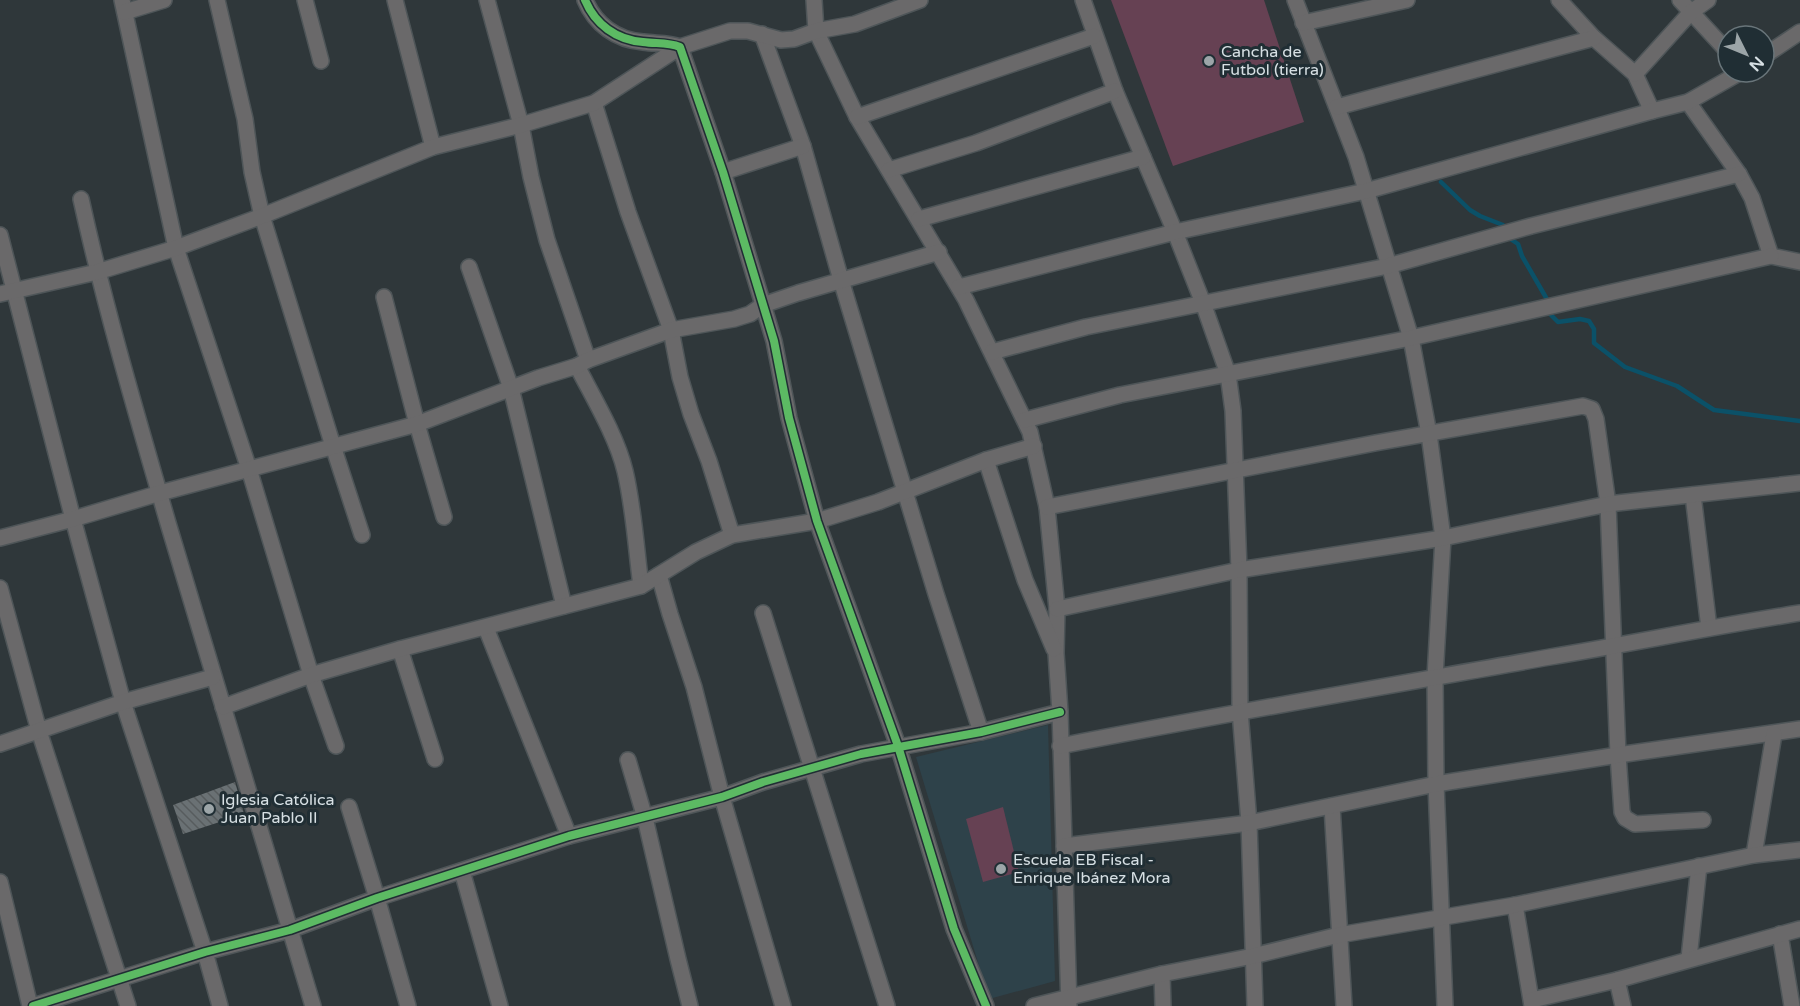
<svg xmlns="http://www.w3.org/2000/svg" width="1800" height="1006" font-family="'Varela Round',sans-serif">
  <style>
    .built { fill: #2e424a }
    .green { fill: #664153 }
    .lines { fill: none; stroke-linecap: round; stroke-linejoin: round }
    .stream { stroke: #0b5168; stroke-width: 4.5 }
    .building { fill: url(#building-back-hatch) }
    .street-casing { stroke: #4e5558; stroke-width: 18 }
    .street { stroke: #6a696a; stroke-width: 15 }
    .cycleway-casing { stroke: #202e34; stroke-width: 11 }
    .cycleway { stroke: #5cba63; stroke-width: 8 }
    .poi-dot { fill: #9ca5a8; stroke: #202e34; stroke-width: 2 }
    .labels { text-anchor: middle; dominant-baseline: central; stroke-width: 6; stroke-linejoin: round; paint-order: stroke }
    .poi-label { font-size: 16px; fill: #d7e0e4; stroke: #202e34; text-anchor: start }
  </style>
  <defs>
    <pattern id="building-back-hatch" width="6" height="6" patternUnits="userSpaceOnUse" patternTransform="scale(1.5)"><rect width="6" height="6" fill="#6a7174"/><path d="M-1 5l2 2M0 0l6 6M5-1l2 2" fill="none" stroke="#575c5e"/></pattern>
  </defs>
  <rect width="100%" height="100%" fill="#2f373a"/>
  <path class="built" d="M 1048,725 L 1055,981 L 989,999 L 916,757 Z"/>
  <g class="green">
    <path d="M 1111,0 L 1264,0 L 1304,122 L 1173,166 Z"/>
    <path d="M 1003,807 L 1019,872 L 983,882 L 966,819 Z"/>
  </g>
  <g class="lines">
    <path class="stream" d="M 1441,182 L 1470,210 L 1480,216 L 1503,225 L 1512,240 L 1518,244 L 1522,256 L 1548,301 L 1550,314 L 1558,322 L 1580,319 L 1589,321 L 1594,329 L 1594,343 L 1625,367 L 1677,386 L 1714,410 L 1800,421"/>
  </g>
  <path class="building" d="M 235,782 L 244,814 L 183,834 L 173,805 Z"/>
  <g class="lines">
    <defs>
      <g id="street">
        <path d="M 122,0 L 176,248 L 249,469 L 311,675 L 336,746"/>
        <path d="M 217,0 L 245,119 L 252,172 L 262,216 L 333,446 L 362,535"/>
        <path d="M 305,0 L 321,61"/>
        <path d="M 395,0 L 433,147"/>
        <path d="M 487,0 L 521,125 L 531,177 L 547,240 L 588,360"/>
        <path d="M 585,0 C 595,24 616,40 643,42 C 656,44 667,42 680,47 L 723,172 L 774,341 L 789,418 L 817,521 L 898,746 L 954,929 L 986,1006"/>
        <path d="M 814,0 L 816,31 L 857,117 L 966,300 L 1030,432 L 1047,507 L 1057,609 L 1056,653 L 1060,712 L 1069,1006"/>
        <path d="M 1083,0 L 1115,91 L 1175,232 L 1203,303 L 1228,374 L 1233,411 L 1239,570 L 1240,711 L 1249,823 L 1255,1006"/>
        <path d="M 1295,0 L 1356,157 L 1411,338 L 1429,434 L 1443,538 L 1435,677 L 1436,784 L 1445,1006"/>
        <path d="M 1559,0 L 1594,38 L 1635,74 L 1652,111"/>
        <path d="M 1680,0 L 1728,52"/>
        <path d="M 125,12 L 164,0"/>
        <path d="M 1303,23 L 1407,0"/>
        <path d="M 762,34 L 803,146 L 841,280 L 936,594 L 981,732"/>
        <path d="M 1764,56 L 1800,32"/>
        <path d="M 1635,74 L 1691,12 L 1708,0"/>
        <path d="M 1688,102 L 1739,174 L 1752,198 L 1771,256 L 1800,262"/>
        <path d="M 594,103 L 628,212 L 671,330 L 680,377 L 691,414 L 709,461 L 732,535"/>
        <path d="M 1337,107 L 1594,38"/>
        <path d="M 857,117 L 1094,36"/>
        <path d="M 889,170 L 976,143 L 1115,91"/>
        <path d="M 723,172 L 803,146"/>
        <path d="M 81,199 C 105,308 137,416 168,523 C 215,684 264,845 313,1006"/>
        <path d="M 919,219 L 1143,157"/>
        <path d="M 0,235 L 73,519 L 123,702 L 205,952 L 220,1006"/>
        <path d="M 469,267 L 511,388 L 564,606"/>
        <path d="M 959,287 L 1175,232 L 1366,191 L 1652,111 L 1688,102 L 1741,72"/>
        <path d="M 0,294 L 97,272 L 176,248 L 262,216 L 433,147 L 521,125 L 594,103 L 680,47 L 730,31 L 748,31 L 781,40 L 794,39 L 816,31 L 855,24 L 920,0"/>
        <path d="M 384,297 L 417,424 L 444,517"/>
        <path d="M 992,352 L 1086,327 L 1388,266 L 1531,226 L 1739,174"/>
        <path d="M 577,366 C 593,397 617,437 625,471 C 634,509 636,548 641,586"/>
        <path d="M 1025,420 L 1120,395 L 1411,338 L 1771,256"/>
        <path d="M 986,460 L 1025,580 L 1054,649"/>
        <path d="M 1693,495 L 1709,628"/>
        <path d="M 1047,507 L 1375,443 L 1583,406 L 1592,409 L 1596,419 L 1608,504 L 1618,755 L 1622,812 L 1625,818 L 1635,824 L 1703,820"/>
        <path d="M 0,538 L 73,519 L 160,493 L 417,424 L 538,378 L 577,366 L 588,360 L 671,330 L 734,319 L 750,314 L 763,305 L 798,293 L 939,252"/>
        <path d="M 659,575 L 670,614 L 694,687 L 722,797 L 783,1006"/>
        <path d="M 0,588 L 39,731 L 128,1006"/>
        <path d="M 1057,609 L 1239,570 L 1443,538 L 1608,504 L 1800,483"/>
        <path d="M 763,613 L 887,1006"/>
        <path d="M 486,628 L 569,836"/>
        <path d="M 400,649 L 435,759"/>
        <path d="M 223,707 L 311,675 L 400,649 L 641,586 L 696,552 L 732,535 L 817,521 L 878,502 L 986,460 L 1034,446"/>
        <path d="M 0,744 L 123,702 L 213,677"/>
        <path d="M 1060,746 C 1223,714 1387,686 1550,657 C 1634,643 1716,626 1800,613"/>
        <path d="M 628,760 L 645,818 L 678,959 L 690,1006"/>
        <path d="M 1332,806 L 1344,1006"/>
        <path d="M 349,807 L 377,898 L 408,1006"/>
        <path d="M 1064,846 L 1249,823 L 1436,784 L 1618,755 L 1800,729"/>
        <path d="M 1754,855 L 1774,734"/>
        <path d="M 462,871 L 500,1006"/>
        <path d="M 0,882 L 30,1006"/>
        <path d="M 1515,905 L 1532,1006"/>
        <path d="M 1780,934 L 1792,1006"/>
        <path d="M 1689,958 L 1699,866"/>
        <path d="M 1162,974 L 1163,1006"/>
        <path d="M 1617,980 L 1623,1006"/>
        <path d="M 1532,1000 L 1617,980 L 1800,929"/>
        <path d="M 33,1006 L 205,952 L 290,930 L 377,898 L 569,836 L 722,797 L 763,782 L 861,754 L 981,732 L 1060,712"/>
        <path d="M 1034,1006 L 1162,974 L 1253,956 L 1339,935 L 1515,905 L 1754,855 L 1800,850"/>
      </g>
    </defs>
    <use href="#street" class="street-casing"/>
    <use href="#street" class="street"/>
    <defs>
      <g id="cycleway">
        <path d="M 585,0 C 595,24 616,40 643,42 C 656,44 667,42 680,47 L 723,172 L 774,341 L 789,418 L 817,521 L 898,746 L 954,929 L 986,1006"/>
        <path d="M 33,1006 L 205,952 L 290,930 L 377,898 L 569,836 L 722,797 L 763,782 L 861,754 L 981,732 L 1060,712"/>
      </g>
    </defs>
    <use href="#cycleway" class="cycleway-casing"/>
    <use href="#cycleway" class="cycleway"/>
  </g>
  <g class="poi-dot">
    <circle cx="1209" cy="61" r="6"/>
    <circle cx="209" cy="809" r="6"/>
    <circle cx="1001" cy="869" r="6"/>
  </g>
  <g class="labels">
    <g class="poi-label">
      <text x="1221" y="52">Cancha de<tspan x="1221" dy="18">Futbol (tierra)</tspan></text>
      <text x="221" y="800">Iglesia Católica<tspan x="221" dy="18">Juan Pablo II</tspan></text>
      <text x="1013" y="860">Escuela EB Fiscal -<tspan x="1013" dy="18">Enrique Ibánez Mora</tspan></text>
    </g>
  </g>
  <g transform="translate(1746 54) rotate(133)"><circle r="28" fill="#202e34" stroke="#69757a" stroke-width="1.5"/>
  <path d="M0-4.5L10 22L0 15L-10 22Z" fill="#9ca5a8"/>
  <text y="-9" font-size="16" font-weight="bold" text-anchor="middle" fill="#d7e0e4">N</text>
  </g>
</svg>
